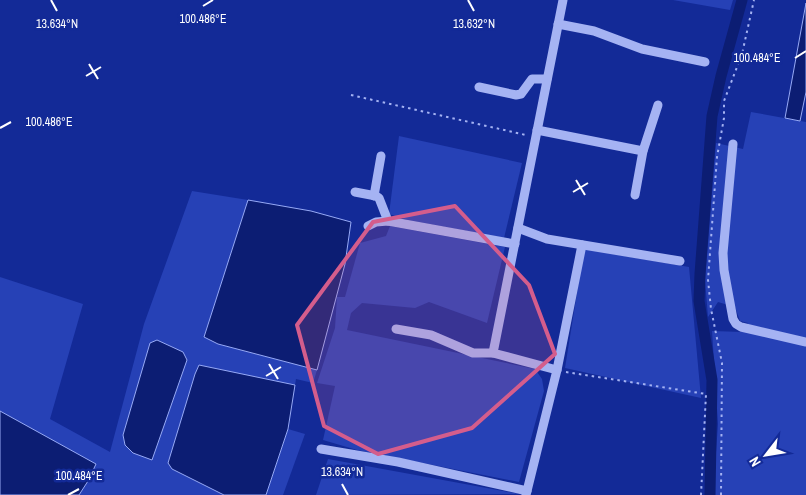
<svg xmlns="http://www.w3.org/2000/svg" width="806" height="495" font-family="'Archivo Narrow',sans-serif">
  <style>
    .green { fill: #2641b6 }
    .water { fill: #0c1d73; stroke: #97aaf6 }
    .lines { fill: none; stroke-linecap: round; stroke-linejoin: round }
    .canal { stroke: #0c1d73; stroke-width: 11 }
    .path { stroke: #a5b3f3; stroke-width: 2; stroke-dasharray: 2.5 4; stroke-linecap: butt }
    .minor { stroke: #a5b3f3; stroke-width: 9 }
    .marked { fill: #d45d8c; fill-opacity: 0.2; stroke: #d45d8c; stroke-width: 4; stroke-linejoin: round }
    .ticks { fill: none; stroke: #fff; stroke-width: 2 }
    .ticks-label { font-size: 12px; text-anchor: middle; fill: #fff; stroke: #132a97; stroke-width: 5; stroke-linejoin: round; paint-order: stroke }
  </style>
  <rect width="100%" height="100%" fill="#132a97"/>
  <g class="green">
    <path d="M 673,0 L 733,0 L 730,10 Z"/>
    <path d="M 751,112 L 806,122 L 806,495 L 713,495 L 718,424 L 712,331 L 743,332 L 748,323 L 740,321 L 735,307 L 718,302 L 708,317 L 705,280 L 716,143 L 743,149 Z"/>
    <path d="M 399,136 L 522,163 L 504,238 L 408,220 L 389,214 Z"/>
    <path d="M 192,191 L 248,200 L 205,337 L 218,344 L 317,370 L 313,383 L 296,379 L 295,385 L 199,365 L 195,374 L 169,463 L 172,469 L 224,495 L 79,495 L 88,481 L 0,411 L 0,277 L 83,304 L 50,419 L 110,452 L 144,324 Z"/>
    <path d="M 390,226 L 505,247 L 487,323 L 429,302 L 415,308 L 362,303 L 351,313 L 347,330 L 535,369 L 542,379 L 544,391 L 519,482 L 357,450 L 323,440 L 335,386 L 317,383 L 335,328 L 337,297 L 345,297 L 360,243 L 386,236 Z"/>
    <path d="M 584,249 L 689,267 L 701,398 L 565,368 Z"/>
    <path d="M 288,429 L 305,434 L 283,495 L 266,495 Z"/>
    <path d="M 328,459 L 520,494 L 316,495 Z"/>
  </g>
  <g class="water">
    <path d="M 806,3 L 806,92 L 800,121 L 785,118 Z"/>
    <path d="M 248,200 L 311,211 L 351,222 L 345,264 L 317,370 L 218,344 L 204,337 Z"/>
    <path d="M 157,340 L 183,352 L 187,360 L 152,460 L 133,453 L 125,445 L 123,435 L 150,343 Z"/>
    <path d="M 199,365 L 295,385 L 288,429 L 266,495 L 224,495 L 172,469 L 168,463 L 195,374 Z"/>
    <path d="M 0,411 L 96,464 L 88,481 L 79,495 L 0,495 Z"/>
  </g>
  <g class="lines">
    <path class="canal" d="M 710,495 L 712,380 L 699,301 L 700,274 L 712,116 L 721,76 L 742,0"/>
    <g class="path">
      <path d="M 351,95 L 526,135"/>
      <path d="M 566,372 L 706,394 L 701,495"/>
      <path d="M 721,495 L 722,363 L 711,309 L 708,280 L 717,157 L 724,118 L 724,101 L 742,54 L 754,0"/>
    </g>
    <g class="minor">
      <path d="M 558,24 L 594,31 L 642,49 L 705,62"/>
      <path d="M 479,87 L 516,95 L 521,94 L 532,79 L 547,79"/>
      <path d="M 537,130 L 643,151"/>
      <path d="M 733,144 L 723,253 L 724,270 L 733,319 L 736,324 L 741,327 L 806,342"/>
      <path d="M 355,192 L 376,196 L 379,198 L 388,221"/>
      <path d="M 635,195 L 643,151 L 658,105"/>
      <path d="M 374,196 L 381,156"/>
      <path d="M 368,226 L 376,222 L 388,221 L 515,244"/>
      <path d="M 518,228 L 547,239 L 680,261"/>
      <path d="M 396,329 L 431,335 L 473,353 L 493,353"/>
      <path d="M 557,370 L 582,245"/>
      <path d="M 321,449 L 398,462 L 527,491"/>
      <path d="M 526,495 L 557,370 L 493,353 L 563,0"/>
    </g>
  </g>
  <path class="marked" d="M 455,206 L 529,285 L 555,354 L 472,428 L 378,454 L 324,426 L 297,325 L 373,222 Z"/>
  <path class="ticks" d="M 51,0 L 57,11M 468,0 L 474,11M 203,6 L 213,0M 795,58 L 806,51M 89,64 L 98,79M 86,76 L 101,67M 0,128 L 11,122M 576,180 L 585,195M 573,192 L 588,183M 269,364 L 278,379M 266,376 L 281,367M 342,484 L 348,495M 68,495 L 79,489"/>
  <g class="ticks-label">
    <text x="203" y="23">100.486°E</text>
    <text x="57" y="28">13.634°N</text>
    <text x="474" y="28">13.632°N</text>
    <text x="757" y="62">100.484°E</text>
    <text x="49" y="126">100.486°E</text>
    <text x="342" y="476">13.634°N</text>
    <text x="79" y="480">100.484°E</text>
  </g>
  <g transform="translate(766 455) rotate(239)" stroke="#132a97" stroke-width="4" paint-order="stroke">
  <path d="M0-4L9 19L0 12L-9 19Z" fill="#ffffff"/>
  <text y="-8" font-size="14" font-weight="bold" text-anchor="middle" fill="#ffffff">N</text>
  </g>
</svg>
